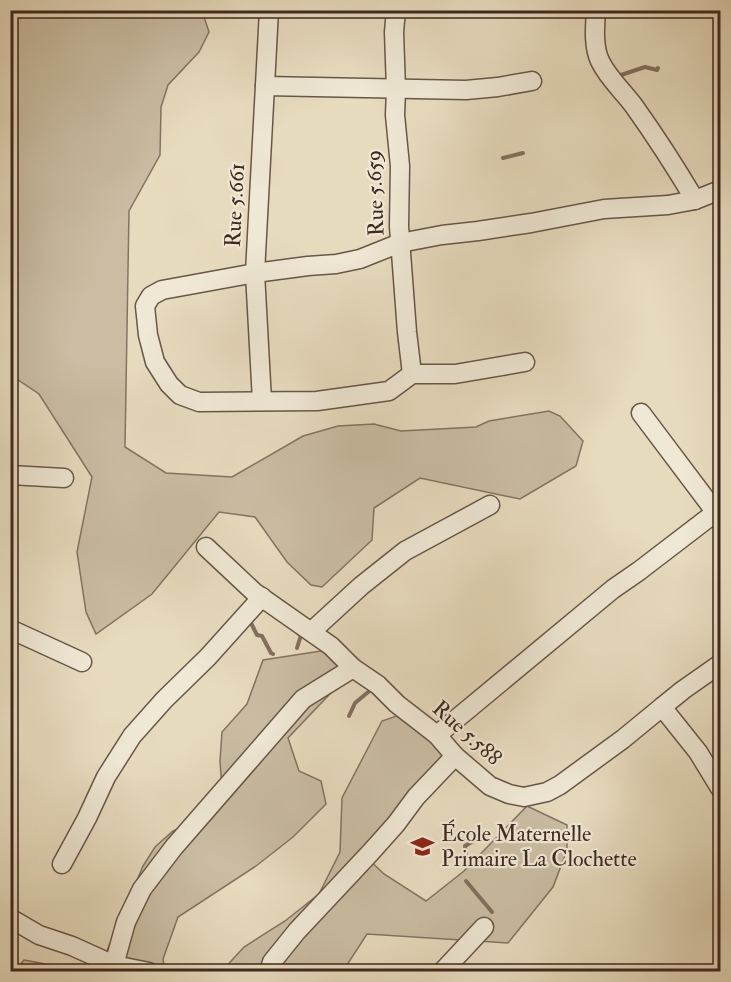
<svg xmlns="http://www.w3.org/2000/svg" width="731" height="982" font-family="'IM FELL Double Pica',serif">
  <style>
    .green { fill: #cabda3; stroke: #847362; stroke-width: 1.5 }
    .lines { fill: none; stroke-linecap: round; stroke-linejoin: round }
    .stream { stroke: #826f5e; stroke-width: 4 }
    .minor-casing { stroke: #695648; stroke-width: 21 }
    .minor { stroke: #efe8d5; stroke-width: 18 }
    .labels { text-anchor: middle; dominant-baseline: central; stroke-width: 4.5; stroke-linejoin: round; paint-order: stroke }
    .street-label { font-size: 22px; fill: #3f2920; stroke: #efe8d5 }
    .poi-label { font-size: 22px; fill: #3f2920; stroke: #efe8d5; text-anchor: start }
  </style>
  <rect width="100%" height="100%" fill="#e7dbbe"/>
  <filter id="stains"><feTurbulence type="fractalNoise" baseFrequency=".00333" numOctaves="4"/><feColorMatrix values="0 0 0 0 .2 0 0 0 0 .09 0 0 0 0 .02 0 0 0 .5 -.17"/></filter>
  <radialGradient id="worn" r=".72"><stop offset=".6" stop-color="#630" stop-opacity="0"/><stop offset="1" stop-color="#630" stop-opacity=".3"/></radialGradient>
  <g class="green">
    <path d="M 10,11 L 202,11 L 209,32 L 199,52 L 168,85 L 161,107 L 160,155 L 129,211 L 125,447 L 166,473 L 232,477 L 303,436 L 338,426 L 374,424 L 401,431 L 476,427 L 489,421 L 549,411 L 560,416 L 583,441 L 576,466 L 520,499 L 420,478 L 374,508 L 372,540 L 322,587 L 311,585 L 287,562 L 255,517 L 219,512 L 152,594 L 96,634 L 86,612 L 77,552 L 92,477 L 39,394 L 11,375 Z"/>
    <path d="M 321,651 L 340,662 L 346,677 L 288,738 L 299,771 L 321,781 L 326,804 L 293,837 L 256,866 L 178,917 L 163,959 L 165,971 L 98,972 L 143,866 L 155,847 L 173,831 L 196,823 L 222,789 L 220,761 L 222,732 L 247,704 L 263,660 Z"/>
    <path d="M 402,714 L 445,749 L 440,774 L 361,852 L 384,874 L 426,901 L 464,871 L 527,806 L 567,825 L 567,850 L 553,887 L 508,943 L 367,934 L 343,971 L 221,972 L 244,947 L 285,921 L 319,894 L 340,852 L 342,798 L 382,721 Z"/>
    <path d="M 24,960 L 83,971 L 15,971 Z"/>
  </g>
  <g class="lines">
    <g class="stream">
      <path d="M 618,76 L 645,67 L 657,70 L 658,68"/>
      <path d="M 503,158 L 523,153"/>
      <path d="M 251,619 L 250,621 L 257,635 L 262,636 L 271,653 L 273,654"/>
      <path d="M 297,648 L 301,635 L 298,633"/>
      <path d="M 349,716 L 355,703 L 373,688"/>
      <path d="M 466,856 L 465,846 L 478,838 L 478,830"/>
      <path d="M 466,881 L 492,912"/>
    </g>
    <defs>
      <g id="minor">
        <path d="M 396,10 L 394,32 L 396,89 L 395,115 L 400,166 L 399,226 L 407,332 L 412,374"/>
        <path d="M 596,10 C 595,27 593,46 600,61 C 608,78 623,91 634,106 C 656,137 676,168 695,200"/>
        <path d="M 265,86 L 466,90 L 498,87 L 532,81"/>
        <path d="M 525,362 L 455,374 L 412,374 L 389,391 L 317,401 L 199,402 L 180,395 L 169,384 L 155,362 L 148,335 L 145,306 L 151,296 L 162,290 L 255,273 L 308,266 L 336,264 L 360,259 L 400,243 L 442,235 L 478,231 L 531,223 L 604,209 L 668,205 L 695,200 L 720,190"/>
        <path d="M 262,401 L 255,273 L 269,10"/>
        <path d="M 641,413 L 720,518"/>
        <path d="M 10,475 L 64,478"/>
        <path d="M 206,547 L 254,592 L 331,646 L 353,668 L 378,685 L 397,704 L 437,735 L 455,756 L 490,786 L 509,794 L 524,797 L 547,792 L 560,785 L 623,739 L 662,707 L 698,752 L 720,788"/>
        <path d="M 10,629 L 82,662"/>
        <path d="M 312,631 L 361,586 L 405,551 L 490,505"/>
        <path d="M 662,707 L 683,690 L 720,664"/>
        <path d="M 437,735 L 613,589 L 639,571 L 716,512"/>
        <path d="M 62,864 L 87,818 L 106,777 L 132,736 L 164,700 L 208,657 L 262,597"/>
        <path d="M 10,918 L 39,935 L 72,946 L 114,965 L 149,972"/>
        <path d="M 112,972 L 126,922 L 142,889 L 174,847 L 303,699 L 353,668"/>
        <path d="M 269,972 L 272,962 L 297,931 L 371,852 L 396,824 L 416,797 L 455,756"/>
        <path d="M 442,972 L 484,927"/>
      </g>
    </defs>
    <use href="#minor" class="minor-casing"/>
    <use href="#minor" class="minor"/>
  </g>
  <defs>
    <symbol id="school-bare" viewBox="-9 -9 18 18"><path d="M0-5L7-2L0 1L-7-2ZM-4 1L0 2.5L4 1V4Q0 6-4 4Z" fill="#8f2418" stroke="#efe8d5" stroke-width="2.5" paint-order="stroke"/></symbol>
  </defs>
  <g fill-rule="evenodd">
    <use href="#school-bare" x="406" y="830" width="33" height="33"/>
  </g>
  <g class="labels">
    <g class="street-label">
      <text transform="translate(375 193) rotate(-92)">Rue 5.659</text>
      <text transform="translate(235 205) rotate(-87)">Rue 5.661</text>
      <text transform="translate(467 733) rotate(42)">Rue 5.588</text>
    </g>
    <g class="poi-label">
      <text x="441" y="834">École Maternelle<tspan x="441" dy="25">Primaire La Clochette</tspan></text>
    </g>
  </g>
  <rect width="731" height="982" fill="none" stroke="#e7dbbe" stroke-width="36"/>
  <rect x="12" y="12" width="707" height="958" fill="none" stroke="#3f2920" stroke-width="3"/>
  <rect x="18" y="18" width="695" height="946" fill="none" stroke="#3f2920" stroke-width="1.5"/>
  <rect width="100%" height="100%" filter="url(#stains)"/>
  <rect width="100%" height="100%" fill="url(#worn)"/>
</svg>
